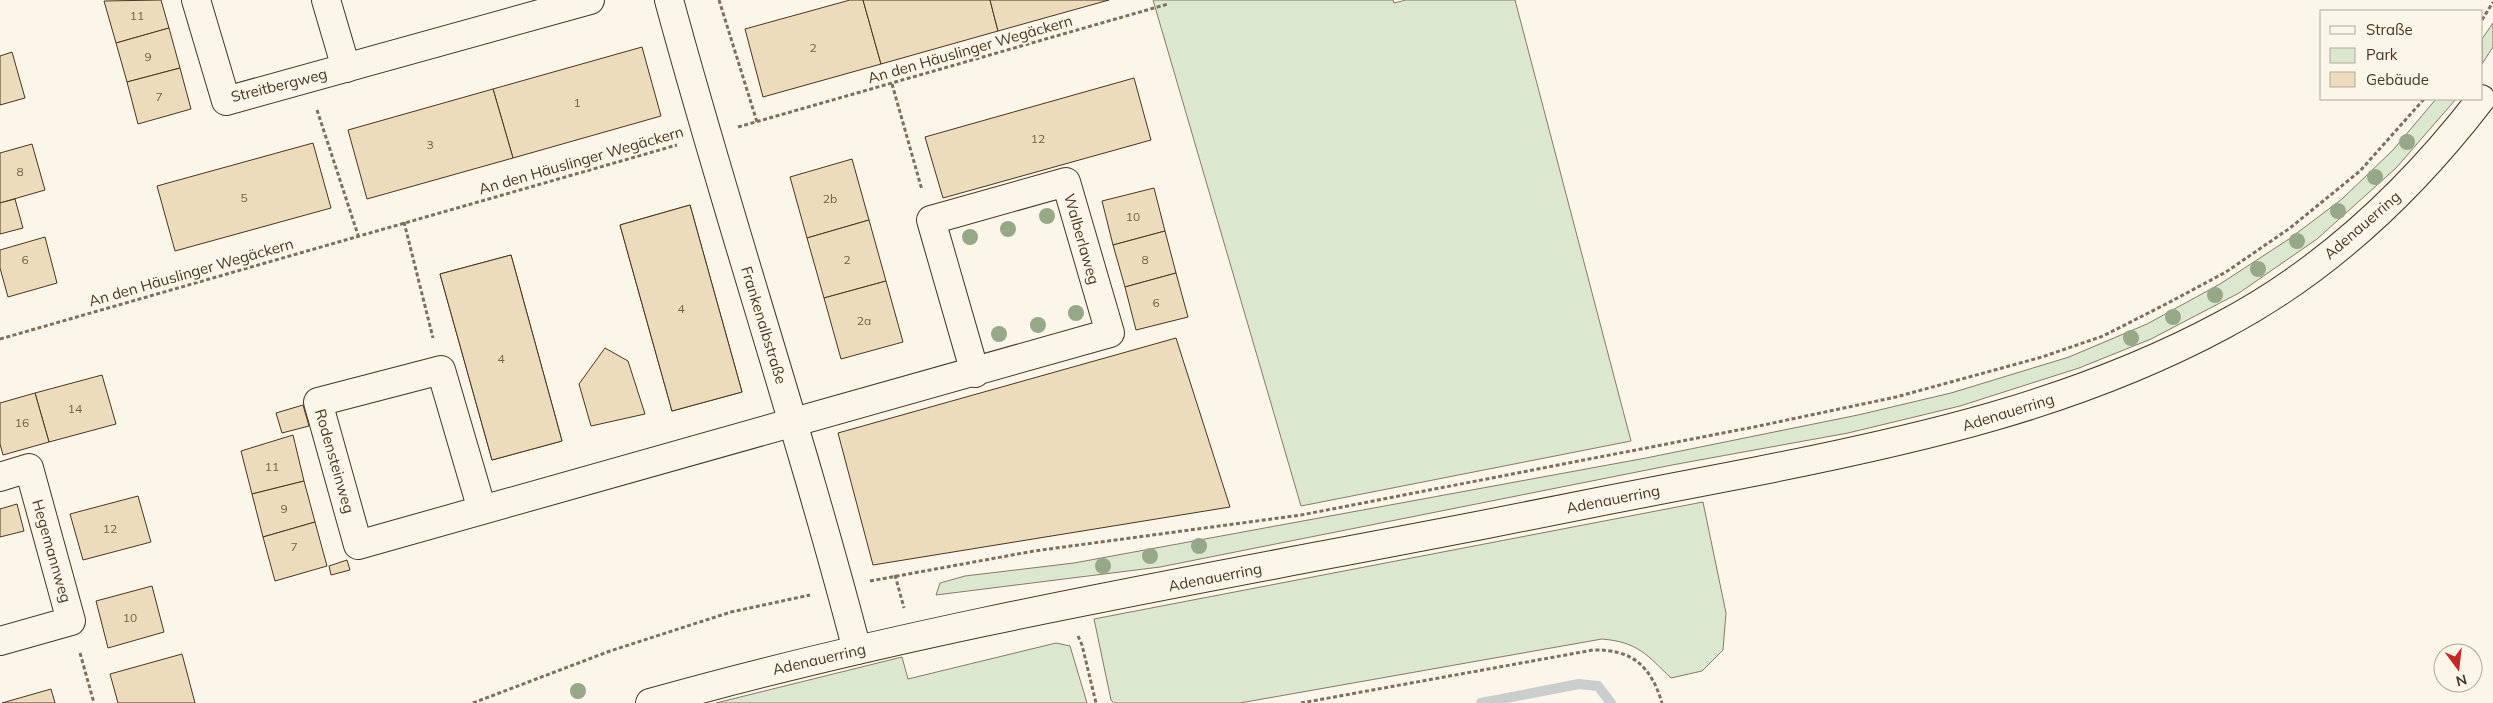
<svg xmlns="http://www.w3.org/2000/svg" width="2493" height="703" font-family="Mulish,sans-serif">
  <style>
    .green { fill: #dce7d0; stroke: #887966 }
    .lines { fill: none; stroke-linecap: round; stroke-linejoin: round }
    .stream { stroke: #c9cecd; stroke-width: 10 }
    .building { fill: #ecdcbc; stroke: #4a3520 }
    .street-casing { stroke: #4a3520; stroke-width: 30 }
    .secondary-casing { stroke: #4a3520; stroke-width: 30 }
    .path { stroke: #7f6f5c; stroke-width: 3; stroke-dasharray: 4 2.5; stroke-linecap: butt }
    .street { stroke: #fbf6e9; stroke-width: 28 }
    .secondary { stroke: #fbf6e9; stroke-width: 28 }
    .tree { fill: #96a887 }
    .labels { text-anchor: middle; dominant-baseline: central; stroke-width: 4; stroke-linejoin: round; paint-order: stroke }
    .number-label { font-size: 12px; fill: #725f47 }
    .street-label { font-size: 15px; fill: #4a3520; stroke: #fbf6e9 }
  </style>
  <rect width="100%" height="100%" fill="#fbf6e9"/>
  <g class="green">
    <path d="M 1153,0 L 1393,0 L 1394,3 L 1406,0 L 1515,0 L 1631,441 L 1301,506 Z"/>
    <path d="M 2493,23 L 2493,47 L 2482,64 L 2482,39 Z"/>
    <path d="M 2436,99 L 2456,99 L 2396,168 L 2317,239 L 2239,293 L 2151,339 L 2079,368 L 1960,406 L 1848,433 L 1672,465 L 1160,567 L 936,595 L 940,583 L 965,576 L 1074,563 L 1646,458 L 1858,415 L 1951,393 L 2069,357 L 2147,324 L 2220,284 L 2289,239 L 2342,199 L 2393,150 Z"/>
    <path d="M 1703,502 L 1726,613 L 1723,650 L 1702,671 L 1671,678 C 1647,655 1638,642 1602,639 L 1240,703 L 1114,703 L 1111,700 L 1094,619 Z"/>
    <path d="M 1056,643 L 1070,646 L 1087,703 L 716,703 L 902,657 L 908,679 Z"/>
  </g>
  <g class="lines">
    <path class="stream" d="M 1481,703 L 1579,684 L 1598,686 L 1611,703"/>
  </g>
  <g class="building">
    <path d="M 161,0 L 169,28 L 116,43 L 104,1 Z"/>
    <path d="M 850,0 L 863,0 L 881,64 L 763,97 L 745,29 Z"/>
    <path d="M 863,0 L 990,0 L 998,31 L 881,64 Z"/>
    <path d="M 990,0 L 1109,0 L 998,31 Z"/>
    <path d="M 169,28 L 180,68 L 127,82 L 116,43 Z"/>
    <path d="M 642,47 L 661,116 L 513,158 L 493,89 Z"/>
    <path d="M 12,52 L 25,98 L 0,105 L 0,56 Z"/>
    <path d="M 180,68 L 191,109 L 138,124 L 127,82 Z"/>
    <path d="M 1134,78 L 1151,140 L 943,198 L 925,137 Z"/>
    <path d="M 493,89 L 513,158 L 367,199 L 348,130 Z"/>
    <path d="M 313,143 L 331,208 L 175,251 L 157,186 Z"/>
    <path d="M 32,144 L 45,190 L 0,203 L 0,153 Z"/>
    <path d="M 852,159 L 869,220 L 807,238 L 790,177 Z"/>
    <path d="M 1154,188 L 1165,231 L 1113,245 L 1102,201 Z"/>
    <path d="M 15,199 L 23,228 L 0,234 L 0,203 Z"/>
    <path d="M 690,205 L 742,392 L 672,411 L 620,225 Z"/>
    <path d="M 690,205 L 742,392 L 672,411 L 620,225 Z"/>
    <path d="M 869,220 L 886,281 L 824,298 L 807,238 Z"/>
    <path d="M 1165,231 L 1176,273 L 1125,287 L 1113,245 Z"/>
    <path d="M 45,237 L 57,283 L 8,297 L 0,268 L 0,250 Z"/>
    <path d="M 511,255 L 562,441 L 492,460 L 440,274 Z"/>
    <path d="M 511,255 L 562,441 L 492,460 L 440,274 Z"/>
    <path d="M 1176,273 L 1188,317 L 1136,330 L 1125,287 Z"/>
    <path d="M 886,281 L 903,342 L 841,359 L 824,298 Z"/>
    <path d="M 1176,338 L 1230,507 L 873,565 L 838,433 Z"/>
    <path d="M 605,348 L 628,361 L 645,414 L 591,426 L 579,384 Z"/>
    <path d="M 102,375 L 116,424 L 49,442 L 35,393 Z"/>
    <path d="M 35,393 L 49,442 L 3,455 L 0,444 L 0,403 Z"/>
    <path d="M 303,405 L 309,426 L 282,433 L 276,413 Z"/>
    <path d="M 293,435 L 304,481 L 252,494 L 241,451 Z"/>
    <path d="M 304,481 L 315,522 L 263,537 L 252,494 Z"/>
    <path d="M 138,496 L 151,542 L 83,560 L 70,514 Z"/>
    <path d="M 17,504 L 24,531 L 0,537 L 0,509 Z"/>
    <path d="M 315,522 L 327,566 L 275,581 L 263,537 Z"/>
    <path d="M 347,560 L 350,570 L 331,575 L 329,566 Z"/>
    <path d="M 152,586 L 164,632 L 108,648 L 96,601 Z"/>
    <path d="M 182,654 L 195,703 L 118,703 L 110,674 Z"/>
    <path d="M 51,689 L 55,703 L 2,703 Z"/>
  </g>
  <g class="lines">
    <defs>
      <g id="street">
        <path d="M 196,0 L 226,101 L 590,0"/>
        <path d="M 326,0 L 346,68"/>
        <path d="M 669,0 C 728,218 800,432 857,650"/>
        <path d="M 0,477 L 29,468 L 71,621 L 0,641"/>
        <path d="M 482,510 L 441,370 L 318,402 L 358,545 L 1110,333 L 1066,182 L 931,220 L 975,373"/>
      </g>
      <path id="secondary" d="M 650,703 C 923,626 1204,579 1482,525 C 1572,507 1663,489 1753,472 C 1916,440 2076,404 2223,325 C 2325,271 2411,190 2481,99"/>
    </defs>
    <use href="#street" class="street-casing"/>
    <use href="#secondary" class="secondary-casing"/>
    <g class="path">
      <path d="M 719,0 L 757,122"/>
      <path d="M 2482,20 L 2493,2"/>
      <path d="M 892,84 L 922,190"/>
      <path d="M 317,110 L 358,235"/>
      <path d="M 738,127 L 1168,4"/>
      <path d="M 404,222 L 433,338"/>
      <path d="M 0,339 L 677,145"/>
      <path d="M 895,575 L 904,608"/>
      <path d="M 870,581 L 1034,551 L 1301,515 L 1754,427 L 1896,397 L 2042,357 L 2103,336 L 2168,303 L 2226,272 L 2290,228 L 2360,171 L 2424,99"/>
      <path d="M 1078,636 L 1082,645 L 1096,703"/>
      <path d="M 80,653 L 94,703"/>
      <path d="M 473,703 L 610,651 L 731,612 L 810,595"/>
      <path d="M 1301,703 L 1593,650 C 1632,649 1651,666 1662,703"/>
    </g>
    <use href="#street" class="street"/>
    <use href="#secondary" class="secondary"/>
  </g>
  <g class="tree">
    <circle cx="2407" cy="142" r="8"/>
    <circle cx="2375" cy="177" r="8"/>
    <circle cx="2338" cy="211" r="8"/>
    <circle cx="1047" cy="216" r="8"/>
    <circle cx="1008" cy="229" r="8"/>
    <circle cx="970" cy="237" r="8"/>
    <circle cx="2297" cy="241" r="8"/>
    <circle cx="2258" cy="269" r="8"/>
    <circle cx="2215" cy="295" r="8"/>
    <circle cx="1076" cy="313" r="8"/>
    <circle cx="2173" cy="317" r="8"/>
    <circle cx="1038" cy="325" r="8"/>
    <circle cx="999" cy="334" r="8"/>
    <circle cx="2131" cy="338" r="8"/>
    <circle cx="1199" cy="546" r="8"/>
    <circle cx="1150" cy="556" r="8"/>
    <circle cx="1103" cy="566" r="8"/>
    <circle cx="578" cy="691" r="8"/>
  </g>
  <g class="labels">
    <g class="number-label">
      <text x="137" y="15">11</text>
      <text x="813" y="47">2</text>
      <text x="148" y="56">9</text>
      <text x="159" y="96">7</text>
      <text x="577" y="102">1</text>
      <text x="1038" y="138">12</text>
      <text x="430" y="144">3</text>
      <text x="20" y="171">8</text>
      <text x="244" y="197">5</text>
      <text x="830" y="198">2b</text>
      <text x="1133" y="216">10</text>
      <text x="25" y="259">6</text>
      <text x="847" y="259">2</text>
      <text x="1145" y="259">8</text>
      <text x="1156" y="302">6</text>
      <text x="681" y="308">4</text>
      <text x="864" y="320">2a</text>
      <text x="501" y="358">4</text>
      <text x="75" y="408">14</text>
      <text x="22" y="422">16</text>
      <text x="272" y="466">11</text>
      <text x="284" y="508">9</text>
      <text x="110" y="528">12</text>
      <text x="294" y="546">7</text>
      <text x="130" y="617">10</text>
    </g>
    <g class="street-label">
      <text transform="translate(970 49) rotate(-16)">An den Häuslinger Wegäckern</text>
      <text transform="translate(279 85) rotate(-14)">Streitbergweg</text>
      <text transform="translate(581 160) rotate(-16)">An den Häuslinger Wegäckern</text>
      <text transform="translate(2362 225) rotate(-41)">Adenauerring</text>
      <text transform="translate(1082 239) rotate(74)">Walberlaweg</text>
      <text transform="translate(191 272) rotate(-16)">An den Häuslinger Wegäckern</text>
      <text transform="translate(764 325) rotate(73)">Frankenalbstraße</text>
      <text transform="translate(2008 412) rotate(-17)">Adenauerring</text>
      <text transform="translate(335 461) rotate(74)">Rodensteinweg</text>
      <text transform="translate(1613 499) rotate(-11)">Adenauerring</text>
      <text transform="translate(52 551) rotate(74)">Hegemannweg</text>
      <text transform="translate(1215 577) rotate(-11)">Adenauerring</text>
      <text transform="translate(819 659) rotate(-13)">Adenauerring</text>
    </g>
  </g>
  <rect x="2320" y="10" width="162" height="90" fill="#fbf6e9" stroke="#b4a999"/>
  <rect x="2330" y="26" width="25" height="8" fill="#fbf6e9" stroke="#b4a999"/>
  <text x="2366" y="35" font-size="15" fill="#4a3520">Straße</text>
  <rect x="2330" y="48" width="25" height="15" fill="#dce7d0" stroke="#b4a999"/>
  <text x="2366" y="60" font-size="15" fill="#4a3520">Park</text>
  <rect x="2330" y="72" width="25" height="15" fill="#ecdcbc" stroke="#b4a999"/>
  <text x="2366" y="85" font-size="15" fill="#4a3520">Gebäude</text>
  <g transform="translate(2458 668) rotate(165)"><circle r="24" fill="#fbf6e9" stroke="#b4a999"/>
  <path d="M0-4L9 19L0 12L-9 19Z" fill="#c62828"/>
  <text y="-8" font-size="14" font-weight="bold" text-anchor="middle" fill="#4a3520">N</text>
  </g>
</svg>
